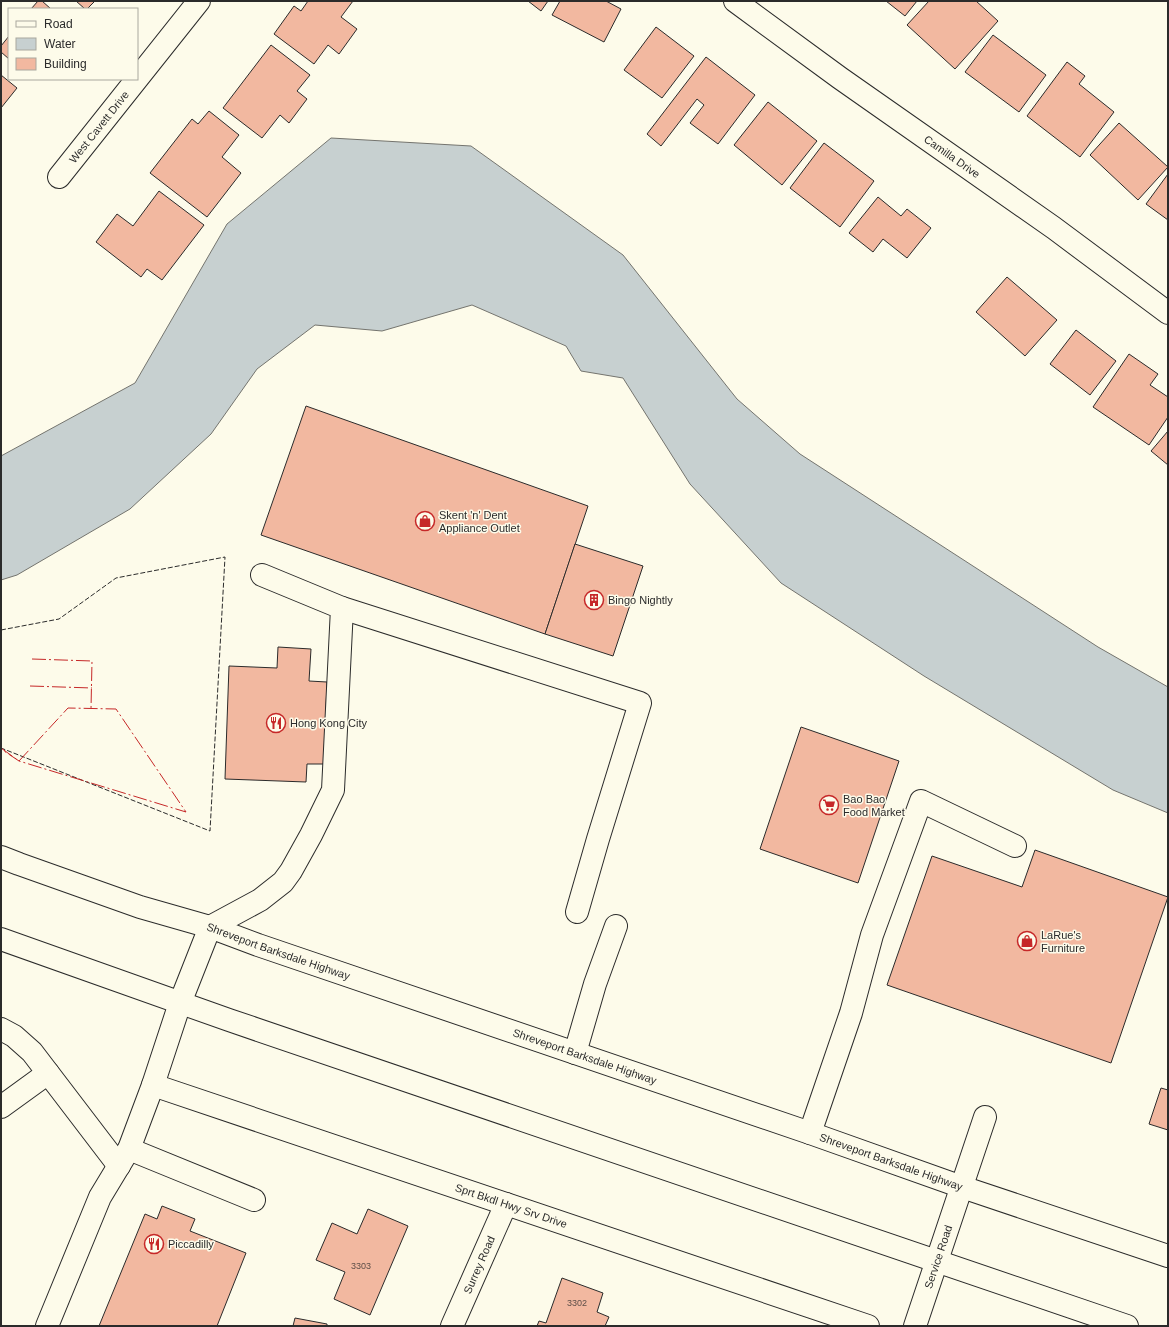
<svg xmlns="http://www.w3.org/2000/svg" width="1169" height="1327" font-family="Arial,sans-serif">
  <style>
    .water { fill: #c7d0d0; stroke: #74746e }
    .building { fill: #f2b8a0; stroke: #2b2b2b }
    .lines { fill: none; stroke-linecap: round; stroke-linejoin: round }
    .minor-casing { stroke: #2b2b2b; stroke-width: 24 }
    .major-casing { stroke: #2b2b2b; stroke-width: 24 }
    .minor { stroke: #fdfbea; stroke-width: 22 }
    .major { stroke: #fdfbea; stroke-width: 22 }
    .fence { stroke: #2b2b2b; stroke-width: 1; stroke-dasharray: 5 2; stroke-linecap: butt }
    .power { stroke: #c62828; stroke-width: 1; stroke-dasharray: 14 3 2 3; stroke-linecap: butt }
    .labels { text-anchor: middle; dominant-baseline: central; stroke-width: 3; stroke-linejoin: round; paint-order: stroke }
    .number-label { font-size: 9px; fill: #5d4e48 }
    .street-label { font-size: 11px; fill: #2b2b2b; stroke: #fdfbea }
    .poi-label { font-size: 11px; fill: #2b2b2b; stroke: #fdfbea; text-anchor: start }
  </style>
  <rect width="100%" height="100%" fill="#fdfbea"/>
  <path class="water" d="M 331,138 L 471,146 L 623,255 L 737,399 L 800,454 L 1098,647 L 1168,687 L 1168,813 L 1113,790 L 924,676 L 781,583 L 690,484 L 623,378 L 581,371 L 566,346 L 472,305 L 382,331 L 315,325 L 257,369 L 211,434 L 130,509 L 17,575 L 1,580 L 1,456 L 135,383 L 227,224 Z"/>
  <g class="building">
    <path d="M 38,1 L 42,1 L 51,9 L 31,9 Z"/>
    <path d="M 76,1 L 95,1 L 87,9 L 85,9 Z"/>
    <path d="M 308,1 L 353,1 L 341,17 L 357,29 L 339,54 L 328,45 L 314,64 L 274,34 L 294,6 L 301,11 Z"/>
    <path d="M 528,1 L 548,1 L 541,11 Z"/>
    <path d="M 560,1 L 606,1 L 621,9 L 604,42 L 552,15 Z"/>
    <path d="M 886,1 L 917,1 L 905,16 Z"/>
    <path d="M 929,1 L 976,1 L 998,21 L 955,69 L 907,25 Z"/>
    <path d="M 656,27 L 694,56 L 662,98 L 624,70 Z"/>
    <path d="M 993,35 L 1046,75 L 1019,112 L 965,72 Z"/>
    <path d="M 9,36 L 9,59 L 1,52 L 1,46 Z"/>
    <path d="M 271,45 L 310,75 L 297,91 L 307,99 L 289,123 L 280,115 L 262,138 L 223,108 Z"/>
    <path d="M 706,57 L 755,95 L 718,144 L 690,123 L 704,105 L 697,99 L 661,146 L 647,134 Z"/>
    <path d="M 1067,62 L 1085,76 L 1079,84 L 1114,112 L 1080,157 L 1027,116 Z"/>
    <path d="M 1,75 L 17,88 L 1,108 Z"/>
    <path d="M 768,102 L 817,141 L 782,185 L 734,145 Z"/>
    <path d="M 209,111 L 239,135 L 222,157 L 241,173 L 207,217 L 150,173 L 192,119 L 198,124 Z"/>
    <path d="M 1119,123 L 1168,167 L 1138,200 L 1090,155 Z"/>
    <path d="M 824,143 L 874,181 L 840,227 L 790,188 Z"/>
    <path d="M 1168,174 L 1168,220 L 1146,204 Z"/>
    <path d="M 159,191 L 204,225 L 162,280 L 147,269 L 141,277 L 96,242 L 117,214 L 133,226 Z"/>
    <path d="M 878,197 L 901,216 L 907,209 L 931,228 L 907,258 L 883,239 L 873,252 L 849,233 Z"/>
    <path d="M 1007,277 L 1057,320 L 1025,356 L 976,312 Z"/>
    <path d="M 1076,330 L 1116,361 L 1090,395 L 1050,364 Z"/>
    <path d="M 1129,354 L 1158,374 L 1150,385 L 1168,397 L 1168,417 L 1149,445 L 1093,407 Z"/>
    <path d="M 306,406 L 588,506 L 545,634 L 261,535 Z"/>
    <path d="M 1168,431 L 1168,465 L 1151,451 Z"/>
    <path d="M 575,544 L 643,566 L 613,656 L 545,634 Z"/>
    <path d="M 278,647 L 311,649 L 309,681 L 327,682 L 324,764 L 307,764 L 306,782 L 225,779 L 229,666 L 277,668 Z"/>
    <path d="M 801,727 L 899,761 L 858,883 L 760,849 Z"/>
    <path d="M 1035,850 L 1168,897 L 1111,1063 L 887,985 L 932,856 L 1022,887 Z"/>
    <path d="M 1161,1088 L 1168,1090 L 1168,1130 L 1149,1124 Z"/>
    <path d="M 162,1206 L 195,1219 L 190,1231 L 246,1253 L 217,1326 L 99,1326 L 145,1214 L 157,1219 Z"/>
    <path d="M 368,1209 L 408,1226 L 370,1315 L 334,1299 L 345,1272 L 316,1260 L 332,1223 L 357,1234 Z"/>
    <path d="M 562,1278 L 603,1293 L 597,1312 L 609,1317 L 605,1326 L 537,1326 L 539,1321 L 546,1323 Z"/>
    <path d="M 295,1318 L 327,1324 L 327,1326 L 293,1326 Z"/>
  </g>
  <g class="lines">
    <defs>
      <g id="minor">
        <path id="s1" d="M 735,1 L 840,78 L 1054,228 L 1168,313"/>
        <path id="s2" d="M 59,177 L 199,1"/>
        <path d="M 342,608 L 640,703 L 598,839 L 577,912"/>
        <path d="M 1,1029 L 14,1036 L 32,1052 L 119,1166"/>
        <path d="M 575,1053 L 595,984 L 616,926"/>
        <path id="s3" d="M 153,1085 L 868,1326"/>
        <path d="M 1,1107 L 48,1073"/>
        <path d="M 810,1133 L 851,1013 L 872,935 L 921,801 L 1015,846"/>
        <path d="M 129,1149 L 254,1200"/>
        <path d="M 47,1326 L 100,1197 L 129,1149 L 153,1085 L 180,1003 L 210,927 L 260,900 L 283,882 L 291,871 L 311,835 L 333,790 L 342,608 L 262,575"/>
        <path id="s4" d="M 452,1326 L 506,1204"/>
        <path id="s5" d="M 915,1326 L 985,1117"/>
      </g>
      <g id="major">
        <path id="s6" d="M 1,857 L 19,864 L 140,907 L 210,927 L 258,945 L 810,1133 L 962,1187 L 1168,1256"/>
        <path d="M 1,939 L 229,1020 L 1127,1326"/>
      </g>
    </defs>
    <use href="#minor" class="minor-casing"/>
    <use href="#major" class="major-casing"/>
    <use href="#minor" class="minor"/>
    <use href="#major" class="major"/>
    <path class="fence" d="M 1,630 L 59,619 L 116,578 L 225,557 L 210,831 L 1,748"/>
    <g class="power">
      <path d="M 32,659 L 92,661 L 91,709"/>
      <path d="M 30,686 L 92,688"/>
      <path d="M 1,748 L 19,761 L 68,708 L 116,709 L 186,812 L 19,761 L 1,749"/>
    </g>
  </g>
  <defs>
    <symbol id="shop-ring" viewBox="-11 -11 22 22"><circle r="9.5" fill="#fdfbea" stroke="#c62828" stroke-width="1.5"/><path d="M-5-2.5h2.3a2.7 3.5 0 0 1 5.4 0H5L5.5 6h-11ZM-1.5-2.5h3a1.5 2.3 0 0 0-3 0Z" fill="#c62828"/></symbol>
    <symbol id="building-ring" viewBox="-11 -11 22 22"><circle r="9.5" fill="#fdfbea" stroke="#c62828" stroke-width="1.5"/><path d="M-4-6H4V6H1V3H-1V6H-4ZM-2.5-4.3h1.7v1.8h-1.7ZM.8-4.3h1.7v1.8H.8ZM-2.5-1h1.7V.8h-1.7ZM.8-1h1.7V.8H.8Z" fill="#c62828"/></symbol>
    <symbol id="restaurant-ring" viewBox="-11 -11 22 22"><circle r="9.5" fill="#fdfbea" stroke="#c62828" stroke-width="1.5"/><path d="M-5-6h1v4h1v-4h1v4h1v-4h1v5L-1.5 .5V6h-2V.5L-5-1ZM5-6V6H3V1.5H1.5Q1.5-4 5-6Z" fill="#c62828"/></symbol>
    <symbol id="supermarket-ring" viewBox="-11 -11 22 22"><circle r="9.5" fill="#fdfbea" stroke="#c62828" stroke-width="1.5"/><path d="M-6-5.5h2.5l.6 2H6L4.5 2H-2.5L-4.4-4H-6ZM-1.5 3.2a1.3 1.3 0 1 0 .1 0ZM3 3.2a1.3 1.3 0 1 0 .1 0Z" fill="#c62828"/></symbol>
  </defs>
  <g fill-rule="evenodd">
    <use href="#shop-ring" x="414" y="510" width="22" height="22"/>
    <use href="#building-ring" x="583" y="589" width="22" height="22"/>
    <use href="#restaurant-ring" x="265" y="712" width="22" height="22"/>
    <use href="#supermarket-ring" x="818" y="794" width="22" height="22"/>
    <use href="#shop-ring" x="1016" y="930" width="22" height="22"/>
    <use href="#restaurant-ring" x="143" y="1233" width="22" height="22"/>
  </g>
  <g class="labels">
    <g class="number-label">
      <text x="361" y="1266">3303</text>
      <text x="577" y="1303">3302</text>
    </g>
    <g class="street-label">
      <text stroke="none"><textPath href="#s2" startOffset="64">West Cavett Drive</textPath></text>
      <text stroke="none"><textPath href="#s1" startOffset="267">Camilla Drive</textPath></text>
      <text stroke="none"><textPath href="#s6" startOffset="293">Shreveport Barksdale Highway</textPath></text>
      <text stroke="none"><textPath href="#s6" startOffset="617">Shreveport Barksdale Highway</textPath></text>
      <text stroke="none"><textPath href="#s6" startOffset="941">Shreveport Barksdale Highway</textPath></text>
      <text stroke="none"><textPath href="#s3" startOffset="378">Sprt Bkdl Hwy Srv Drive</textPath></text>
      <text stroke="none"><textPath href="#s5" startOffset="73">Service Road</textPath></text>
      <text stroke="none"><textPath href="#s4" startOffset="67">Surrey Road</textPath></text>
    </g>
    <g class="poi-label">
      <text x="439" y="515">Skent 'n' Dent<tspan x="439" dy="13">Appliance Outlet</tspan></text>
      <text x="608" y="600">Bingo Nightly</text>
      <text x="290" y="723">Hong Kong City</text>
      <text x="843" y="799">Bao Bao<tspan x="843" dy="13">Food Market</tspan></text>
      <text x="1041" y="935">LaRue's<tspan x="1041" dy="13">Furniture</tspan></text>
      <text x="168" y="1244">Piccadilly</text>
    </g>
  </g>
  <rect width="1169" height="1327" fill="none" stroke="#2b2b2b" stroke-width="4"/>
  <rect x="8" y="8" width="130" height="72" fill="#fdfbea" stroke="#a9a89e"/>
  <rect x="16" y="21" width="20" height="6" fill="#fdfbea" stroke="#a9a89e"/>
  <text x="44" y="28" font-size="12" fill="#2b2b2b">Road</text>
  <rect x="16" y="38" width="20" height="12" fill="#c7d0d0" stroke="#a9a89e"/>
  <text x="44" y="48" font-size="12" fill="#2b2b2b">Water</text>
  <rect x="16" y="58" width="20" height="12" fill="#f2b8a0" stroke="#a9a89e"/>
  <text x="44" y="68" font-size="12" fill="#2b2b2b">Building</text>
</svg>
